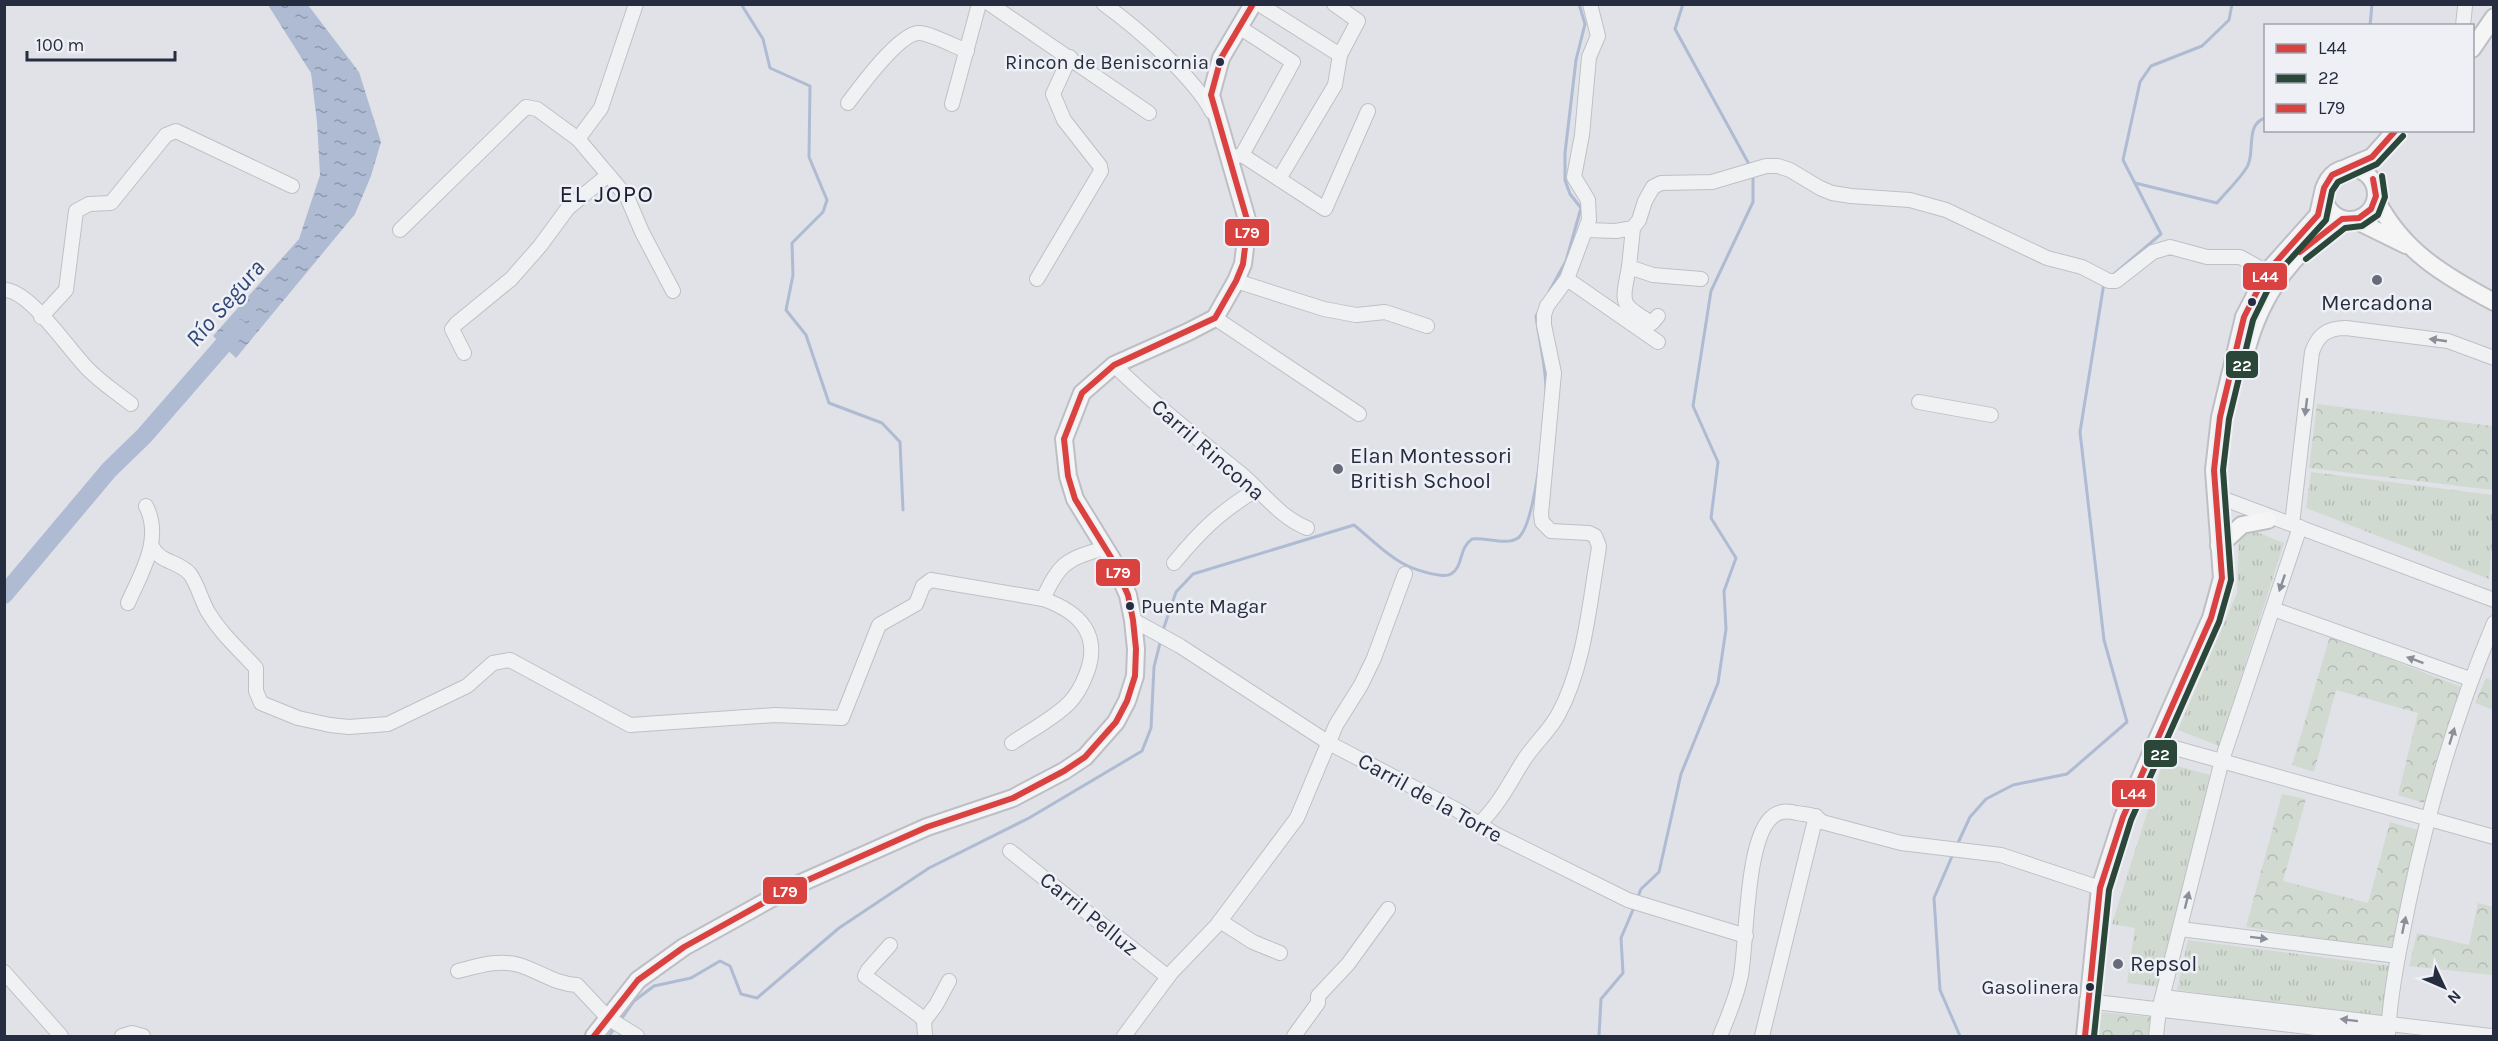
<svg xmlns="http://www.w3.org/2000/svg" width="2498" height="1041" font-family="Karla,sans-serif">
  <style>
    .grass { fill: url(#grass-tufts) }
    .forest { fill: url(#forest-crowns) }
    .water { fill: url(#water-ripples) }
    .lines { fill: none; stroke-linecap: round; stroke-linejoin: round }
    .stream { stroke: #aebbd3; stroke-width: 3 }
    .river { stroke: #aebbd3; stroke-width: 18 }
    .minor-casing { stroke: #bfc0c5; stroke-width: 16 }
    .major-casing { stroke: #bdbfc4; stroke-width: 20 }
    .minor { stroke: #f0f1f3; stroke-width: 14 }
    .major { stroke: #f5f5f6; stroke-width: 16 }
    .bus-1-casing { stroke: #eef0f6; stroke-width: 10 }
    .bus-2-casing { stroke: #eef0f6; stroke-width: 10 }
    .bus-3-casing { stroke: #eef0f6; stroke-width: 10 }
    .bus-1 { stroke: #da4241; stroke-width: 6 }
    .bus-2 { stroke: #2a4739; stroke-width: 6 }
    .bus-3 { stroke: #da4240; stroke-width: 6 }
    .oneway { fill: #8c8f9a }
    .bus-dot { fill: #272d40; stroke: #eef0f6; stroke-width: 2 }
    .poi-dot { fill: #686c7a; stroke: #eef0f6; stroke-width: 2 }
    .labels { text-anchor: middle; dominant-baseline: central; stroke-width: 5; stroke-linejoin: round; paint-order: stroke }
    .bus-label { font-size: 20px; fill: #272d40; stroke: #eef0f6; text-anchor: end }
    .poi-label { font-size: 22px; fill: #272d40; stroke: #eef0f6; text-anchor: start }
    .street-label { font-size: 22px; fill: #272d40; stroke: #eef0f6 }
    .neighbourhood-label { font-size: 24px; letter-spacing: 1.5px; fill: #191e31; stroke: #eef0f6 }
    .water-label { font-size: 24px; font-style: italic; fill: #2f4676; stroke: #eef0f6 }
    .line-badge { stroke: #eef0f6; stroke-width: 2 }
    .badge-label { font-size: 16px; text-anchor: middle; font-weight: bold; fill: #fff }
  </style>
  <defs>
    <pattern id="grass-tufts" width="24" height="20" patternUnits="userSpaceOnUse" patternTransform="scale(1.5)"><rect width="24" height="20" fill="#d0dad1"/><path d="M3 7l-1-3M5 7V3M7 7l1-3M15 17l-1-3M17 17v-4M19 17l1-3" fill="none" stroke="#b3bbb4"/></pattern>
    <pattern id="forest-crowns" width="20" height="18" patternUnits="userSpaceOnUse" patternTransform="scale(1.5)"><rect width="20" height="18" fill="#d0dad1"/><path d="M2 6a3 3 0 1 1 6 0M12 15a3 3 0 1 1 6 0" fill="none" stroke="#b3bbb4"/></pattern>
    <pattern id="water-ripples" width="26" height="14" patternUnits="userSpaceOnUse" patternTransform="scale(1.5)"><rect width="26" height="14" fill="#aebbd3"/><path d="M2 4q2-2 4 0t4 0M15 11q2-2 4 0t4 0" fill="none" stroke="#8e98ad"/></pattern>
  </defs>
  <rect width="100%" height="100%" fill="#e1e2e7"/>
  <g class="grass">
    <path d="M 2311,472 L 2493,495 L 2493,532 L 2489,579 L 2306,508 Z"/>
    <path d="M 2249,529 L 2284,543 L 2219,746 L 2178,730 L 2237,593 L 2239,538 Z"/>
    <path d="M 2163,762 L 2210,775 L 2159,987 L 2127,983 L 2135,928 L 2112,924 Z"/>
    <path d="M 2188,940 L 2391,966 L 2384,1018 L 2177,990 Z"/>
  </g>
  <g class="forest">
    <path d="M 2317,404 L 2493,426 L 2493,490 L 2309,468 Z"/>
    <path d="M 2330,636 L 2461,687 L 2424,803 L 2398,795 L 2418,713 L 2336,690 L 2314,772 L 2292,765 Z"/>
    <path d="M 2486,678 L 2493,681 L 2493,710 L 2475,703 Z"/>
    <path d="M 2282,794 L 2306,799 L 2283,881 L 2368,903 L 2390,822 L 2418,830 L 2395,951 L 2246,927 Z"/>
    <path d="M 2478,903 L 2493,907 L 2493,975 L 2409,966 L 2417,933 L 2469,945 Z"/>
    <path d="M 2100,1012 L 2151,1017 L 2149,1036 L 2096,1036 Z"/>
  </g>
  <path class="water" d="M 268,5 L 308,5 L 359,72 L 381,142 L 371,176 L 355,214 L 236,358 L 213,336 L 299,239 L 320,175 L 317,122 L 311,73 Z"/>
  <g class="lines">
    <g class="stream">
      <path d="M 741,4 L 763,39 L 770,68 L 810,86 L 809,157 L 827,200 L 823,212 L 792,243 L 793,275 L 786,310 L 806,335 L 829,403 L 882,423 L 900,442 L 903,510"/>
      <path d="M 1683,4 L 1675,29 L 1750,166"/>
      <path d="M 2370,26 L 2372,4"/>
      <path d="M 2135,183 L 2217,203 C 2225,193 2243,176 2248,165 C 2255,151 2245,123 2266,118"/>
      <path d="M 2113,275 L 2161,234 L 2123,160 L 2140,82 L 2151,66 L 2202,46 L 2229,20 L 2232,4"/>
      <path d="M 1549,292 L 1566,261 L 1581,208 L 1570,194 L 1565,180 L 1565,153 L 1576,60 L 1585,24 L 1579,4"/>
      <path d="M 1162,633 L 1176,592 L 1193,574 L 1354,525 C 1369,537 1385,554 1402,563 C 1412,569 1442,579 1451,574 C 1464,566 1458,549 1472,539 C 1486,537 1506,546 1518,538 C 1536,525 1546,414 1546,390 C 1546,366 1539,340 1536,316 L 1539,311"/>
      <path d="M 1957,845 L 1970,817 L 1986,799 L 2013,785 L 2067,774 L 2127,722 L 2104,640 L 2080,432 L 2104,283"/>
      <path d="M 1953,854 L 1934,898 L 1940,990 L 1960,1036"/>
      <path d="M 1637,899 L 1641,889 L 1659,872 L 1681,774 L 1718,683 L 1726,629 L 1724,591 L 1736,558 L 1711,518 L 1718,462 L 1693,406 L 1711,291 L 1753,202 L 1753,175"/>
      <path d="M 620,1021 L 634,1001 L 654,986 L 691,978 L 720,961 L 730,966 L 741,994 L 757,998 L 839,928 L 929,868 L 1029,818 L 1142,751 L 1151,728 L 1154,667 L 1161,639"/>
      <path d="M 609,1036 L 616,1026"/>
      <path d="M 1599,1036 L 1601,999 L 1623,973 L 1621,938 L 1635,905"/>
    </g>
    <path class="river" d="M 4,595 L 109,470 L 144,436 L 238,328"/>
    <defs>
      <g id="minor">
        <path d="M 990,4 L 1149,113"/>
        <path d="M 1104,4 C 1137,28 1194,77 1212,112"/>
        <path d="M 1259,4 L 1340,55"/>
        <path d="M 2463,26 L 2465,6"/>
        <path d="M 1239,27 L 1293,62 L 1242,155"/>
        <path d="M 848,103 C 860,87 898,35 918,33 C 928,32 956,47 967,51"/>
        <path d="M 952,104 L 979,4"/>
        <path d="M 578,139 L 601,108 L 636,4"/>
        <path d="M 1229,158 L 1242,155 L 1325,209 L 1368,111"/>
        <path d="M 1279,179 L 1335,85 L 1340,55 L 1358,21 L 1334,4"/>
        <path d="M 1633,228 L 1629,267 L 1653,275 L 1701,279"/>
        <path d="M 400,230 L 526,107 L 537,109 L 578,139 L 627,197 L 642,232 L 673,291"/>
        <path d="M 1586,230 L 1616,231 L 1633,228 L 1639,220 L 1645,201 L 1653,187 L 1661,183 L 1712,182 L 1766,166 L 1778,166 L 1790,170 L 1820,188 L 1832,193 L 1851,196 L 1910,200 L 1946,210 L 2047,258 L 2082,267 L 2109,281 L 2116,281 L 2153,252 L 2170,247 L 2207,257 L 2240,257 L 2267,272 L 2276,273"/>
        <path d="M 1629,267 C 1622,304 1619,304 1652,323 L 1658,316"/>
        <path d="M 1037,279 L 1101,171 L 1100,166 L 1064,120 L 1053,94 L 1070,57"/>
        <path d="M 1567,279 L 1658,342"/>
        <path d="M 1236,281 L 1324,309 L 1356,315 L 1385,312 L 1427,326"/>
        <path d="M 4,290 C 29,289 69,350 87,368 C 100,382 116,392 131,404"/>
        <path d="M 41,317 L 66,290 L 76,211 L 89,204 L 111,203 L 166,135 L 176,131 L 292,186"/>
        <path d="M 1215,318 L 1359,414"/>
        <path d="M 464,353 L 452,329 L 456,324 L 511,279 L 540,246 L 568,208 L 608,175"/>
        <path d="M 1114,365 C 1155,405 1196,437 1240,473 C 1262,491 1279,517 1307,528"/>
        <path d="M 1919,402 L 1991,415"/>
        <path d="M 2216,496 L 2494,600"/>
        <path d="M 2292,524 L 2312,352 C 2318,335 2327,328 2346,328 L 2448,341 L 2494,358"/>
        <path d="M 153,548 C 161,563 179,561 190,574 C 198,585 201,600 208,612 C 221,634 239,649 256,668 L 256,691 L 261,703 L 298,718 L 330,725 L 349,727 L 388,724 L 467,686 L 493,663 L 510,660 L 630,725 L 775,715 L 842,718 L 879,625 L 916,604 L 923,586 L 931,580 L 1043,599 C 1060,561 1068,559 1105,548"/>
        <path d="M 1174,563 C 1202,529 1219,513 1257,489"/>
        <path d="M 128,603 C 141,573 163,539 146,506"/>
        <path d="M 2273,609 L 2470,679"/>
        <path d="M 1133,620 L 1180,646 L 1329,743 L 1457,810 L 1495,834 L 1628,900 L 1746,936"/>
        <path d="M 1012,743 C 1031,730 1053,719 1069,703 C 1076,696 1082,685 1086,675 C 1102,635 1080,612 1043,599"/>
        <path d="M 2175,748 L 2494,837"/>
        <path d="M 1480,823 C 1498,806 1509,784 1522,763 C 1532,746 1548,733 1558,715 C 1584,668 1589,607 1598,554 L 1599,546 L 1595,536 L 1589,533 L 1551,531 L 1542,522 L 1541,514 L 1554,373 L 1544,325 L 1544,315 L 1547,306 L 1567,279 L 1589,220 L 1588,200 L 1574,177 L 1582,135 L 1589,57 L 1598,36 L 1590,4"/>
        <path d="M 1010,851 L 1168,977"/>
        <path d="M 1220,921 L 1253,942 L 1280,953"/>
        <path d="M 2180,929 L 2398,956"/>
        <path d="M 890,945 L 868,970 L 865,976 L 920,1016 L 924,1021 L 925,1036"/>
        <path d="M 458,971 C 478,966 498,959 519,965 C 539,971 555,984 577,985 L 608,1018 L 637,1036"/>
        <path d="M 4,972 L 61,1036"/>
        <path d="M 2163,997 L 2491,1036"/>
        <path d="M 2087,1001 L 2383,1036"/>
        <path d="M 924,1021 L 936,1005 L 949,981"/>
        <path d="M 122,1036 L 132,1033 L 143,1036"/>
        <path d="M 1124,1036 L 1171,973 L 1217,925 L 1297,818 L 1336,725 L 1361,685 L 1374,658 L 1405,574"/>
        <path d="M 1294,1036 L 1318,1003 L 1318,996 L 1348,964 L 1388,909"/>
        <path d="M 1720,1036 C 1728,1017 1737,996 1741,975 C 1747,939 1746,841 1771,818 C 1779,810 1788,811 1797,813 C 1808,815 1815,814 1822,822 L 1901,843 L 2001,855 L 2100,888"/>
        <path d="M 1762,1036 L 1816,816"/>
        <path d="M 2156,1036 L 2159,1010 L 2222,760 L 2300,527"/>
        <path d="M 2388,1036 C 2390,991 2400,946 2409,901 C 2429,806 2456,713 2494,623"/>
      </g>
      <g id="major">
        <path d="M 2472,49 L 2494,17"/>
        <path d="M 2348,167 L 2372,157 L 2396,130"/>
        <circle cx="2350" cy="194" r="26"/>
        <path d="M 2376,199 C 2402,251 2445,276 2494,302"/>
        <path d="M 2355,220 L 2406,245"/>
        <path d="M 2247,348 C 2263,290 2294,252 2342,219"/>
        <path d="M 2219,546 L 2242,525 L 2268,520"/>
        <path d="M 594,1036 L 638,980 L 684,947 L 792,887 L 927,827 L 1013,798 L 1064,771 L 1085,757 L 1116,722 L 1127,701 L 1135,676 L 1136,649 L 1133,620 L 1128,595 L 1112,559 L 1075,499 L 1068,476 L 1064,439 L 1082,393 L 1114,365 L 1188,332 L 1215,318 L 1236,281 L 1243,264 L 1248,223 L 1211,95 L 1221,58 L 1253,4"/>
        <path d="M 2085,1036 L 2100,888 L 2123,817 L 2211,618 L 2222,578 L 2214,470 L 2220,417 L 2244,317 L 2267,272 L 2318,215 L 2324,188"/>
      </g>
    </defs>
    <use href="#minor" class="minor-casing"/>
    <use href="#major" class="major-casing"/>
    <use href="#minor" class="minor"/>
    <use href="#major" class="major"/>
    <defs>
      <g id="bus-1">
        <path d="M 2300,252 L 2342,219 L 2359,218 L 2371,209 L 2376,196 L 2373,179"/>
        <path d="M 2085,1036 L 2100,888 L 2123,817 L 2211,618 L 2222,578 L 2214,470 L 2220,417 L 2244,317 L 2267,272 L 2318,215 L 2324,188 L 2332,175 L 2372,157 L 2396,130"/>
      </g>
      <g id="bus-2">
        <path d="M 2306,259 L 2345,228 L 2362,226 L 2378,215 L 2385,197 L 2382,176"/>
        <path d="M 2094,1036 L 2109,890 L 2131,820 L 2219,622 L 2231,580 L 2223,470 L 2229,419 L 2253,320 L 2274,277 L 2326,220 L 2332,191 L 2338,182 L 2377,164 L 2403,136"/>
      </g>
      <path id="bus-3" d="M 594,1036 L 638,980 L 684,947 L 792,887 L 927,827 L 1013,798 L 1064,771 L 1085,757 L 1116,722 L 1127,701 L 1135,676 L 1136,649 L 1133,620 L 1128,595 L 1112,559 L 1075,499 L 1068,476 L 1064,439 L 1082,393 L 1114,365 L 1215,318 L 1236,281 L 1243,264 L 1248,223 L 1211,95 L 1221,58 L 1253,4"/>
    </defs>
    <use href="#bus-1" class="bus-1-casing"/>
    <use href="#bus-2" class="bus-2-casing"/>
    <use href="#bus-3" class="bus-3-casing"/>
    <use href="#bus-1" class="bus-1"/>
    <use href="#bus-2" class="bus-2"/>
    <use href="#bus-3" class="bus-3"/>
  </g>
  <defs><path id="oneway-solid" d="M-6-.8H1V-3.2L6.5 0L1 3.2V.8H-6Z" transform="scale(1.5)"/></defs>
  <g class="oneway">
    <use href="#oneway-solid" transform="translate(2438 340) rotate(-172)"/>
    <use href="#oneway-solid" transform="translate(2306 407) rotate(97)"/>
    <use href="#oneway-solid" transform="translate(2282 583) rotate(109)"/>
    <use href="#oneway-solid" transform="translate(2415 660) rotate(-160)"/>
    <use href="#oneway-solid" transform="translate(2452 736) rotate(-73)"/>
    <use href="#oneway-solid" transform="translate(2187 900) rotate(-76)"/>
    <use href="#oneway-solid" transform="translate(2404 925) rotate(-78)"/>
    <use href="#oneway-solid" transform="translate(2259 938) rotate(7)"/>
    <use href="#oneway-solid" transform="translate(2349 1020) rotate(-173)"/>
  </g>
  <g class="bus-dot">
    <circle cx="1220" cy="62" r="5"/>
    <circle cx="2252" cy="302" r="5"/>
    <circle cx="1130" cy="606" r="5"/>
    <circle cx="2090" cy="987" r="5"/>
  </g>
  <g class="poi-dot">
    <circle cx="2377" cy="280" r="6"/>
    <circle cx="1338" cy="469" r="6"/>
    <circle cx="2118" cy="964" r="6"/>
  </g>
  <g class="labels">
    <g class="bus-label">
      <text x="1209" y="62">Rincon de Beniscornia</text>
      <text x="1141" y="606" text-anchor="start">Puente Magar</text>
      <text x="2079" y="987">Gasolinera</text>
    </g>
    <g class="poi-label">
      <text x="2377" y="303" text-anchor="middle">Mercadona</text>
      <text x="1350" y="456">Elan Montessori<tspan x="1350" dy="25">British School</tspan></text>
      <text x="2130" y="964">Repsol</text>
    </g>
    <g class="street-label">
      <text transform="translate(1208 450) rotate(41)">Carril Rincona</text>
      <text transform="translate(1430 798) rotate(29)">Carril de la Torre</text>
      <text transform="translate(1089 914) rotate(39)">Carril Pelluz</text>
    </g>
    <g class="neighbourhood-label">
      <text x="607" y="194">EL JOPO</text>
    </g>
    <g class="water-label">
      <text transform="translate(225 303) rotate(-49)">Río Segura</text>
    </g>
  </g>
  <g class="line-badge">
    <rect x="1224" y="218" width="46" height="29" rx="6" fill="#da4240"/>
    <rect x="2242" y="262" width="46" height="29" rx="6" fill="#da4241"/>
    <rect x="2225" y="350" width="34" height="29" rx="6" fill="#2a4739"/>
    <rect x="1095" y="558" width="46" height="29" rx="6" fill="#da4240"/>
    <rect x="2143" y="739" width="35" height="29" rx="6" fill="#2a4739"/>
    <rect x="2111" y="779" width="45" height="29" rx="6" fill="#da4241"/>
    <rect x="762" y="876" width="46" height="29" rx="6" fill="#da4240"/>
  </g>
  <g class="badge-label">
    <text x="1247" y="238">L79</text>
    <text x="2265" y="282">L44</text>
    <text x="2242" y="371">22</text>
    <text x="1118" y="578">L79</text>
    <text x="2160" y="760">22</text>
    <text x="2133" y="799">L44</text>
    <text x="785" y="897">L79</text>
  </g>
  <rect width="2498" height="1041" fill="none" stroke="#272d40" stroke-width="12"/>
  <rect x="2264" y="24" width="210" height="108" fill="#eef0f6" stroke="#9ea2ad" stroke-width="1.5"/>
  <rect x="2276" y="44" width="30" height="9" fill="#da4241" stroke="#9ea2ad" stroke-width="1.5"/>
  <text x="2318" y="54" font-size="18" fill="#272d40">L44</text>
  <rect x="2276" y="74" width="30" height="9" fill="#2a4739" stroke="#9ea2ad" stroke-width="1.5"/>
  <text x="2318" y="84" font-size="18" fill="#272d40">22</text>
  <rect x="2276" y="104" width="30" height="9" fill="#da4240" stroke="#9ea2ad" stroke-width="1.5"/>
  <text x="2318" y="114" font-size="18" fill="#272d40">L79</text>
  <g transform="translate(2444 987) rotate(134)" stroke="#eef0f6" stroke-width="4.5" paint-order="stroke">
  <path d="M0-4.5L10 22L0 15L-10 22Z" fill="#272d40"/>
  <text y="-9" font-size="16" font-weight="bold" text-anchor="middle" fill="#272d40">N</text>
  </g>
  <path d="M27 51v9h148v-9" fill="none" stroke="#272d40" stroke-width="3"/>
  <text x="36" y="51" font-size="18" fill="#272d40" stroke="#eef0f6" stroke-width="4.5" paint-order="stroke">100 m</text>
</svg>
